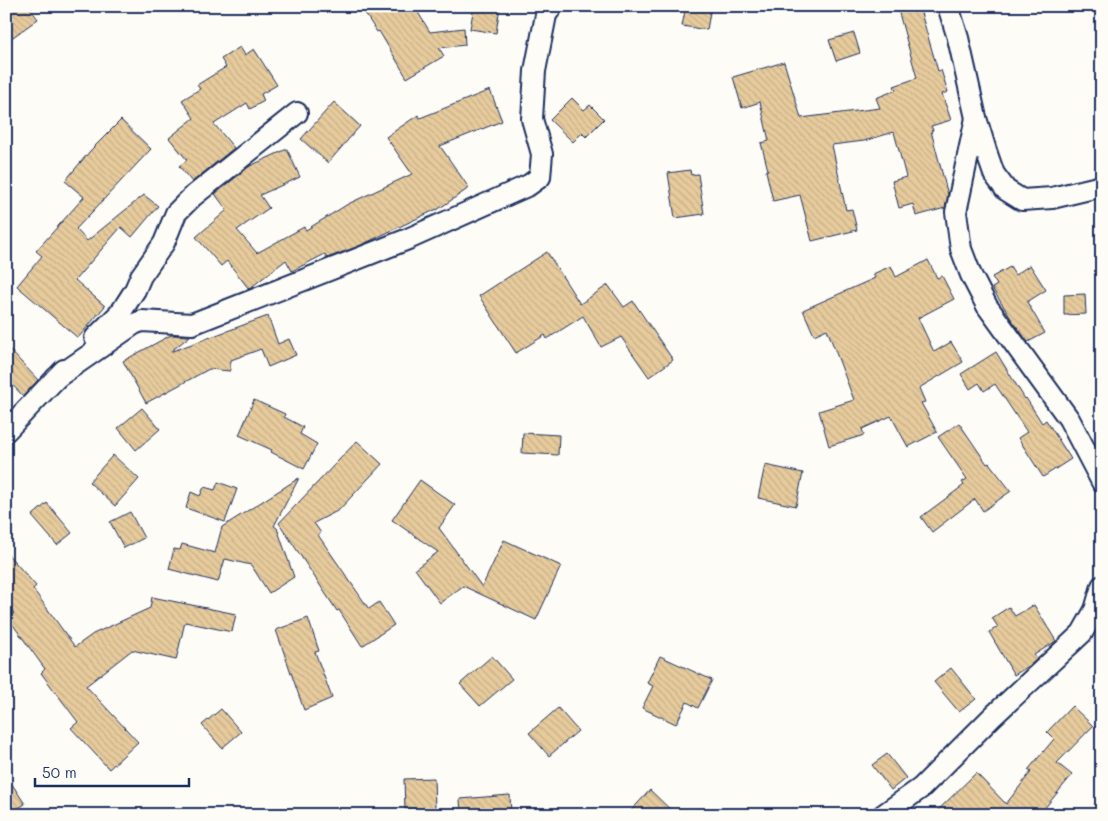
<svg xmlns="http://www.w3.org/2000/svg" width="1108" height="821" font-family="Mali,sans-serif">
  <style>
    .building { fill: url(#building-back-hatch); stroke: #1b2f5e }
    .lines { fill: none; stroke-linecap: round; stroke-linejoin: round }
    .street-casing { stroke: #1b2f5e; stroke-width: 24 }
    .street { stroke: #fdfcf7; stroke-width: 20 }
  </style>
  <defs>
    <pattern id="building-back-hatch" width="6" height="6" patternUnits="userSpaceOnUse" patternTransform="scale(1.25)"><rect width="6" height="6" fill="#e7cb9c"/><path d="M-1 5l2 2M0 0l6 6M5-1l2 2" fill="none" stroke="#c6af89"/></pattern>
  </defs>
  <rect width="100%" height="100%" fill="#fdfcf7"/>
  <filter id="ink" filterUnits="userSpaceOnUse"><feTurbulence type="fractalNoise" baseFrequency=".02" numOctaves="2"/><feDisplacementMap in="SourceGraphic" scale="10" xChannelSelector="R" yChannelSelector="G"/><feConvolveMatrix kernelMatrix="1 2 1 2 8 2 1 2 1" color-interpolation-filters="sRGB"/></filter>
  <g filter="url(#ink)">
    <g class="building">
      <path d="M 6,6 L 28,6 L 38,19 L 6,42 Z"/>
      <path d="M 360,6 L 414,6 L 430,32 L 464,28 L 465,45 L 439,48 L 444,56 L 407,78 L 379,31 L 377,32 Z"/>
      <path d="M 474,6 L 500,6 L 496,33 L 470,29 Z"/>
      <path d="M 686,6 L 711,6 L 707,30 L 682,26 Z"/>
      <path d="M 897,6 L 919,6 L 938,71 L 941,70 L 948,92 L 942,94 L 951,120 L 931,126 L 933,130 L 931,131 L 948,195 L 945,208 L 916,216 L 913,204 L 899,208 L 892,181 L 906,177 L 894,132 L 864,141 L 832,145 L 846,210 L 852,209 L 857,230 L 812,241 L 800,195 L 773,201 L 766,171 L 768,170 L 761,143 L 769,141 L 760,102 L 742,108 L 733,77 L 784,62 L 801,118 L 880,108 L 876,98 L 896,90 L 894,86 L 917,78 Z"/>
      <path d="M 854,33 L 860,53 L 836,61 L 829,40 Z"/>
      <path d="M 240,47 L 245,55 L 254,49 L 277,85 L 261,94 L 264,101 L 250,109 L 247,103 L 214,124 L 234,148 L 192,182 L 179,166 L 187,160 L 169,138 L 194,118 L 182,100 L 200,89 L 197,85 L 226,67 L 221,59 Z"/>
      <path d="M 490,90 L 502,121 L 440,146 L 469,188 L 437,210 L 437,209 L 359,246 L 327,258 L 325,254 L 292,271 L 286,260 L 249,289 L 227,261 L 221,266 L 196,237 L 227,210 L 215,194 L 250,166 L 287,149 L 300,177 L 260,195 L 269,208 L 237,230 L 257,253 L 304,227 L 306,230 L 348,204 L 412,174 L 386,137 L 418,115 L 420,118 Z"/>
      <path d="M 572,98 L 584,110 L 590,105 L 604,119 L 586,137 L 582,133 L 573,142 L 550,120 Z"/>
      <path d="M 334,102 L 360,126 L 328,163 L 301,139 Z"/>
      <path d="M 121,120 L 151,149 L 76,229 L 87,241 L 144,195 L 158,206 L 132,237 L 121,227 L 75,280 L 105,306 L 78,338 L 17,286 L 42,256 L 36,251 L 84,197 L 65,181 L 90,151 Z"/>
      <path d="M 690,170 L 691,175 L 698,174 L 704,214 L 675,218 L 668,173 Z"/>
      <path d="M 547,252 L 580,304 L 608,285 L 624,307 L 633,301 L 673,360 L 649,377 L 621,337 L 601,347 L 583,316 L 547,339 L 545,335 L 516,353 L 479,296 Z"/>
      <path d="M 928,260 L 937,278 L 942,276 L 954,299 L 918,318 L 934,352 L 951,342 L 963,362 L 919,388 L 925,402 L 921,403 L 937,432 L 908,447 L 891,416 L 862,429 L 864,435 L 829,446 L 819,411 L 854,400 L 827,329 L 814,335 L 803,310 L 875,278 L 873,274 L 891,266 L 896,277 Z"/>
      <path d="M 1030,265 L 1046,290 L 1027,302 L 1045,333 L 1028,342 L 1010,317 L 992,288 L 997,285 L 992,277 L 1010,267 L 1015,275 Z"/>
      <path d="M 1085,294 L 1086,314 L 1064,315 L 1064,295 Z"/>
      <path d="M 268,316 L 278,344 L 289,339 L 296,355 L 268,367 L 261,349 L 231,360 L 230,371 L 209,369 L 146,403 L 123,361 L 171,335 L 190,336 L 170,352 Z"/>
      <path d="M 6,346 L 38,380 L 23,396 L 6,378 Z"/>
      <path d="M 996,352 L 1025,399 L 1026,398 L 1042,423 L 1046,420 L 1071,459 L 1043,477 L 1018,438 L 1027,432 L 995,384 L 984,391 L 979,383 L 970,389 L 961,374 Z"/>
      <path d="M 254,400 L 285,414 L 284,417 L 303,427 L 300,434 L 317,444 L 304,469 L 271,452 L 272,450 L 239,435 Z"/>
      <path d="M 142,408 L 160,429 L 136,450 L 118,428 Z"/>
      <path d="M 959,423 L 987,464 L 989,463 L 1011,491 L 983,511 L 975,499 L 932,532 L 921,517 L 964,485 L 962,482 L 967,479 L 938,437 Z"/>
      <path d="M 523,433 L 559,435 L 558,455 L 522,453 Z"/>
      <path d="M 357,441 L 382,464 L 339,510 L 314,523 L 321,533 L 318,535 L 369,609 L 379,602 L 394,625 L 362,646 L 339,610 L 337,611 L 279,523 Z"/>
      <path d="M 113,455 L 139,479 L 115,506 L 89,482 Z"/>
      <path d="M 765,465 L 803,473 L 796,506 L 758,498 Z"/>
      <path d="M 299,478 L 274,526 L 277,528 L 294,577 L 269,593 L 251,565 L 225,559 L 218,582 L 169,569 L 174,549 L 180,550 L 182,544 L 215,553 L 222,527 Z"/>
      <path d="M 420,480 L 455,505 L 439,528 L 482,587 L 504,540 L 561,566 L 536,620 L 463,586 L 440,603 L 415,569 L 438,552 L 392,520 Z"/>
      <path d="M 218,482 L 237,489 L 225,522 L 186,508 L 191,492 L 200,496 L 204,487 L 215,490 Z"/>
      <path d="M 47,503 L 72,533 L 57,545 L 32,516 Z"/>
      <path d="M 130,512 L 144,538 L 124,548 L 110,522 Z"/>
      <path d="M 6,552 L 36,586 L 33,589 L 75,647 L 93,634 L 150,608 L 152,597 L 236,614 L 232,632 L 185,622 L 176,660 L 132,650 L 86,686 L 138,742 L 109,769 L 71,728 L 78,722 L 41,673 L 45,669 L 8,618 L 14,613 L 6,604 Z"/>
      <path d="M 1034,605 L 1056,641 L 1034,655 L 1037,659 L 1029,666 L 1014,675 L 989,632 L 998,627 L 992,618 L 1009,607 L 1015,616 Z"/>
      <path d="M 308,618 L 319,651 L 315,652 L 332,698 L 304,710 L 276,630 Z"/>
      <path d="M 492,656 L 512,679 L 480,706 L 460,684 Z"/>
      <path d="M 660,656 L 712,680 L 698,708 L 687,702 L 676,724 L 642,708 L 653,686 L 647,683 Z"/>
      <path d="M 951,668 L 976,699 L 959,712 L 934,682 Z"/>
      <path d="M 1072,706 L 1093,726 L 1057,763 L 1072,775 L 1039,815 L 933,815 L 976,773 L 1006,804 L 1031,772 L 1028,770 L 1054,739 L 1047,732 Z"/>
      <path d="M 558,708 L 578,731 L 549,756 L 529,733 Z"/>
      <path d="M 221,709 L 241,732 L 222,748 L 202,725 Z"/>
      <path d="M 887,754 L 906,778 L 891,790 L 872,765 Z"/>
      <path d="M 6,775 L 25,804 L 8,815 L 6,815 Z"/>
      <path d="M 434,778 L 435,808 L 405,809 L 404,779 Z"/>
      <path d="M 650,790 L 676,815 L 627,815 Z"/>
      <path d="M 510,795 L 511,815 L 461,815 L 460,799 Z"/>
    </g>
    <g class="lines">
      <defs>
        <g id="street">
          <path d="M 948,6 L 958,38 L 976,118 L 986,151 L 994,174 L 1006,190 L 1022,200 L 1052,198 L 1102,186"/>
          <path d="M 976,118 L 956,212 L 961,249 L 971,275 L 987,306 L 1069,419 L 1102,482"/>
          <path d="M 95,338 L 121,312 L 135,290 L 141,276 L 164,243 L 176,213 L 192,197 L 297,113"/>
          <path d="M 56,378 L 134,324 L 142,321 L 192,324 L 408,239 L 529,185 L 540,177 L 542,154 L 532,119 L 535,71 L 546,15 L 552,6"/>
          <path d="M 6,431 L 64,370"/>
          <path d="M 883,815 L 921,788 L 992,717 L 1082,633 L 1095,610 L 1102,586"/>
        </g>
      </defs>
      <use href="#street" class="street-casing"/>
      <use href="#street" class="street"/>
    </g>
  </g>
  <rect width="1108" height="821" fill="none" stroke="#fdfcf7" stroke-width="25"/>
  <rect x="12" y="12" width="1083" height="796" fill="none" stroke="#1b2f5e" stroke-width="2" filter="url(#ink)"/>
  <path d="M35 778v8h154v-8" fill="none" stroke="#1b2f5e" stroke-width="2.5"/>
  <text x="42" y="778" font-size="15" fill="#1b2f5e" stroke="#fdfcf7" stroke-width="4" paint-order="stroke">50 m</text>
</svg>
